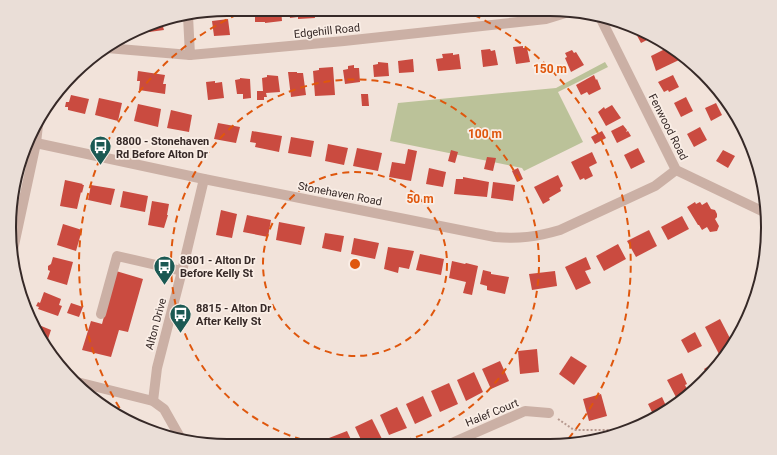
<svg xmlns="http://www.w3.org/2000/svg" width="777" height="455" font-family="Roboto,sans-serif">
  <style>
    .green { fill: #bbc299 }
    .building { fill: #ca4b40 }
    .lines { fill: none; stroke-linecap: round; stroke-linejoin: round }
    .path { stroke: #b79a90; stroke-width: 2; stroke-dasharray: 2 2; stroke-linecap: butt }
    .minor { stroke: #cbb0a5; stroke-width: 10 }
    .ring { fill: none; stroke: #df570d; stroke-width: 2; stroke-dasharray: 7 5 }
    .labels { text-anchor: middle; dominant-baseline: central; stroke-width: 3.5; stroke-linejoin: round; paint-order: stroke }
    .street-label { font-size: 11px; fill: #362927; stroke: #faeee6 }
    .poi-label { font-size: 11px; font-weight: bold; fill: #362927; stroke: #faeee6; text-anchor: start }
    .rim { fill: none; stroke: #362927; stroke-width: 2 }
    .centre { fill: #df570d; stroke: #faeee6; stroke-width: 2 }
    .ring-label { font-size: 12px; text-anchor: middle; font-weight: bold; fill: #df570d; stroke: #faeee6; stroke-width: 3.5; stroke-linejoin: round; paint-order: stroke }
  </style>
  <rect width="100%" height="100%" fill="#f2e3da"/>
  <path class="green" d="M 605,62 L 608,67 L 558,92 L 583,142 L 524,171 L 522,168 L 390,141 L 398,103 L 556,88 Z"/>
  <g class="building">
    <path d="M 263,9 L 281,9 L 282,21 L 265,23 L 265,22 L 255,22 L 255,10 Z"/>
    <path d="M 289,9 L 317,9 L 317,13 L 314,13 L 315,18 L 298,19 L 298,17 L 290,18 Z"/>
    <path d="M 325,9 L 347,9 L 348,14 L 325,14 Z"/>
    <path d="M 357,9 L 379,9 L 379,11 L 357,13 Z"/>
    <path d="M 398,9 L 409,9 L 410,13 L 398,14 Z"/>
    <path d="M 228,19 L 230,35 L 214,36 L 212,21 Z"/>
    <path d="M 161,20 L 164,30 L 149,32 L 148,26 Z"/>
    <path d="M 636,29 L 644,33 L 653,37 L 641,43 L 634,30 Z"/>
    <path d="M 523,46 L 523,48 L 527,48 L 530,62 L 516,64 L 513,47 Z"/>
    <path d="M 671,46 L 679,60 L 656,71 L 651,56 Z"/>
    <path d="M 490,49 L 491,51 L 495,50 L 498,65 L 483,67 L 481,50 Z"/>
    <path d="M 572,50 L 574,53 L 576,52 L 584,65 L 571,72 L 565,58 L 567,57 L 565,53 Z"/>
    <path d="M 453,53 L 453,55 L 459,54 L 461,69 L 438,71 L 436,59 L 443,58 L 442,54 Z"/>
    <path d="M 413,59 L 414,72 L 399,73 L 398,61 Z"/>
    <path d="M 378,62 L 388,63 L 389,76 L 374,77 L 373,65 L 378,64 Z"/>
    <path d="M 354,65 L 354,68 L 359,68 L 360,82 L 345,84 L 343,70 L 348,69 L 348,66 Z"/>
    <path d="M 333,67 L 335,95 L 315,96 L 313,71 L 319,70 L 319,68 Z"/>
    <path d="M 138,71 L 165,75 L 163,84 L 166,84 L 165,94 L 139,90 L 140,81 L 137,81 Z"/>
    <path d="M 288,72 L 297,72 L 297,73 L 303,73 L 306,95 L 291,97 Z"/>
    <path d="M 267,75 L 278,76 L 280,92 L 266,93 L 267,97 L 264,97 L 264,100 L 257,100 L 257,91 L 263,91 L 262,78 L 267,77 Z"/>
    <path d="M 594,75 L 596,80 L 597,79 L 601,89 L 589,95 L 587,92 L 581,95 L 576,85 Z"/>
    <path d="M 673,75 L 679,87 L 669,92 L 668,90 L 664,92 L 658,82 Z"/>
    <path d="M 240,78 L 250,79 L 251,98 L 243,99 L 243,94 L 237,94 L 235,80 L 240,79 Z"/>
    <path d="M 215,81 L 215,83 L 222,82 L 224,98 L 208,100 L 206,82 Z"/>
    <path d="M 361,94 L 368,94 L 369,106 L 362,106 Z"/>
    <path d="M 71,95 L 89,99 L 85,114 L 68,110 L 68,107 L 65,107 L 66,102 L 69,102 Z"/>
    <path d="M 686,97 L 693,111 L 681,117 L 674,103 Z"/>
    <path d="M 99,98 L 122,103 L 118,121 L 95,115 Z"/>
    <path d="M 716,103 L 722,115 L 711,121 L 705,108 Z"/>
    <path d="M 138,104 L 161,109 L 158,127 L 134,121 Z"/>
    <path d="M 612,105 L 621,118 L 606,126 L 598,112 L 604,107 L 605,109 Z"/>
    <path d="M 171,110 L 192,115 L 189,132 L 167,128 Z"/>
    <path d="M 218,123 L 240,127 L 236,143 L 214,139 Z"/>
    <path d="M 623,125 L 627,130 L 626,132 L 628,131 L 631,136 L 617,143 L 611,131 Z"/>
    <path d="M 700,127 L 707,140 L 694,147 L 687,134 Z"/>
    <path d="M 252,131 L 282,136 L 279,152 L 255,147 L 256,143 L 250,142 Z"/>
    <path d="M 602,131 L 606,138 L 595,144 L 591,137 Z"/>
    <path d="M 291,137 L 314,141 L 311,157 L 288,153 Z"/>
    <path d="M 328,144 L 348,148 L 344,165 L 325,161 Z"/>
    <path d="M 357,148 L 382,153 L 378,171 L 353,166 Z"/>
    <path d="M 638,148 L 645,162 L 631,169 L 624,155 Z"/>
    <path d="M 408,149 L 417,151 L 411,181 L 389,177 L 392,162 L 405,164 Z"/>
    <path d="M 451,150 L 458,152 L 455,163 L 448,161 Z"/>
    <path d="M 723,150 L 735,156 L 728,168 L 716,161 Z"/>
    <path d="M 592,152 L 597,163 L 589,167 L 593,176 L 585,180 L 584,178 L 580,180 L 571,162 Z"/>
    <path d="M 487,157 L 496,158 L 493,171 L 484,169 Z"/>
    <path d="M 429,168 L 446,172 L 443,187 L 426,184 Z"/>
    <path d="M 518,168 L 523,179 L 517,182 L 512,171 Z"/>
    <path d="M 558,175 L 563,186 L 560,188 L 561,191 L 549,198 L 550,200 L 543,204 L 534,187 Z"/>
    <path d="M 463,177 L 489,182 L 487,197 L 454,194 L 456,179 L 463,179 Z"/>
    <path d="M 65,180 L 83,184 L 82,185 L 84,185 L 82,193 L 81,192 L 77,209 L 60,206 Z"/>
    <path d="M 493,182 L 515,185 L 513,201 L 491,198 Z"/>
    <path d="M 91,185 L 115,189 L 111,205 L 88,200 Z"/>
    <path d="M 123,191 L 148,196 L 145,212 L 120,207 Z"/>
    <path d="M 152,201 L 169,204 L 167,215 L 168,215 L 164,228 L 148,225 Z"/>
    <path d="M 695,202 L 696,204 L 700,202 L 702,205 L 707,202 L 711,209 L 715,210 L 717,214 L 717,217 L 715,219 L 719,226 L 717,231 L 710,232 L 707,227 L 702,230 L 699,225 L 698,225 L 687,207 Z"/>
    <path d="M 221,210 L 237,214 L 232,238 L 216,235 Z"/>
    <path d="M 247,215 L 271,220 L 268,237 L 243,232 Z"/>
    <path d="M 682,216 L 689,229 L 668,240 L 661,227 Z"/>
    <path d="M 279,222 L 305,227 L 301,245 L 276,240 Z"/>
    <path d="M 63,224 L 82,230 L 76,251 L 57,245 Z"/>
    <path d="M 649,230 L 657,246 L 636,257 L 627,241 Z"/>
    <path d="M 325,233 L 344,236 L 341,252 L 322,248 Z"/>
    <path d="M 354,238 L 379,243 L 375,259 L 351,254 Z"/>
    <path d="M 618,244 L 626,259 L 604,271 L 596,256 Z"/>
    <path d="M 764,246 L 764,257 L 759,249 Z"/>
    <path d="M 388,247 L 414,251 L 409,269 L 399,267 L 398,273 L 384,269 Z"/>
    <path d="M 420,254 L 444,259 L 441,275 L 416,270 Z"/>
    <path d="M 53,257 L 73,262 L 67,285 L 47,279 L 50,271 L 48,270 L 48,266 L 51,264 Z"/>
    <path d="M 586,257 L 591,269 L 585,271 L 591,283 L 576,290 L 565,267 Z"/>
    <path d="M 452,261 L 465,264 L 466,263 L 478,266 L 472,295 L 463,293 L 466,282 L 449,278 Z"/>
    <path d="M 483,270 L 491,272 L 491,274 L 509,277 L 505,294 L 487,290 L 487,286 L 480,284 Z"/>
    <path d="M 116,271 L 143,279 L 128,332 L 119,330 L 111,357 L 82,350 L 91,321 L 102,324 Z"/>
    <path d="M 555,271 L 557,286 L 532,290 L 529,274 Z"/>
    <path d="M 44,292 L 61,299 L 59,305 L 62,306 L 58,316 L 38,309 L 39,307 L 36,306 L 38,302 L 40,303 Z"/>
    <path d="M 71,303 L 83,307 L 79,317 L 67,313 Z"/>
    <path d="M 720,319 L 733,344 L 729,352 L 720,356 L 705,327 Z"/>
    <path d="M 34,323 L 51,330 L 46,345 Z"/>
    <path d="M 695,332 L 702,346 L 688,353 L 681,340 Z"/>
    <path d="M 537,349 L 539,372 L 520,374 L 518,351 Z"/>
    <path d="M 571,356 L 587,366 L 574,385 L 559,374 Z"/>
    <path d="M 500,361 L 509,381 L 491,389 L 482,369 Z"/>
    <path d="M 712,364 L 715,369 L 705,381 L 702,375 L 706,372 L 704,369 Z"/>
    <path d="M 474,372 L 483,392 L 466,401 L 457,380 Z"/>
    <path d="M 682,373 L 687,384 L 685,385 L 689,393 L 678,401 L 667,380 Z"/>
    <path d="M 449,383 L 458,404 L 440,412 L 431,391 Z"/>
    <path d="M 601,394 L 607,416 L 589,421 L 583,399 Z"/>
    <path d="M 423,396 L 432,416 L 415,424 L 406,404 Z"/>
    <path d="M 662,397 L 667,408 L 666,409 L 667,411 L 655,418 L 648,404 Z"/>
    <path d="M 397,407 L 407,428 L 389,435 L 380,415 Z"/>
    <path d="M 372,419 L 382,439 L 367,446 L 364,446 L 355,427 Z"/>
    <path d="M 347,431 L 354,446 L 333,446 L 329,438 Z"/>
  </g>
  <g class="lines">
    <path class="path" d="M 558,419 L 574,430 L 630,430"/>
    <g class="minor">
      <path d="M 188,16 L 190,55"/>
      <path d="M 600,17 L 676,170 L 764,212"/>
      <path d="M 107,48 L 190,55 L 344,41 L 546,19 L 572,11"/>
      <path d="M 36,143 L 204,179 L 495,237 C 519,239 536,237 560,230 L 655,186 L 676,170"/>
      <path d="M 13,250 L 36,143 L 38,125"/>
      <path d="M 101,314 L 117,256 L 182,271"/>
      <path d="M 77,382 L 153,401 L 164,409 L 181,439"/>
      <path d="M 153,401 L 157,368 L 182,271 L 204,179"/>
      <path d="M 445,446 L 525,411 L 549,413"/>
    </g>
  </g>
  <g class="ring">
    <circle cx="355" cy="264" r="92"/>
    <path d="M325 445A184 184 0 1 1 385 445"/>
    <path d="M126 418A276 276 0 0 1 247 10M463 10A276 276 0 0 1 563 445"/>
  </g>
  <defs>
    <symbol id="bus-pin" viewBox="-11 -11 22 30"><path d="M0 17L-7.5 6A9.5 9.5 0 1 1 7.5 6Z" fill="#1b5953" stroke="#faeee6"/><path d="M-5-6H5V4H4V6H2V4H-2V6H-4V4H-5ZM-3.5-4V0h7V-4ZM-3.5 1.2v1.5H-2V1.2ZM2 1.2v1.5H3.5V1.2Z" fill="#fff"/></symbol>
  </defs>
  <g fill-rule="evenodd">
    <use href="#bus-pin" x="88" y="134" width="25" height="34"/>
    <use href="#bus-pin" x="152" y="254" width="25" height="34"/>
    <use href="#bus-pin" x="168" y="302" width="25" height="34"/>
  </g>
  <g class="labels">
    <g class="street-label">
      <text transform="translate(327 31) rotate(-6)">Edgehill Road</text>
      <text transform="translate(668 127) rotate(63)">Fenwood Road</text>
      <text transform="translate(340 194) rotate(11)">Stonehaven Road</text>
      <text transform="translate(156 324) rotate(-75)">Alton Drive</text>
      <text transform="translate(492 413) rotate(-22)">Halef Court</text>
    </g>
    <g class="poi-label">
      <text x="116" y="141">8800 - Stonehaven<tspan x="116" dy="13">Rd Before Alton Dr</tspan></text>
      <text x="180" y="260">8801 - Alton Dr<tspan x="180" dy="13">Before Kelly St</tspan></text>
      <text x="196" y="308">8815 - Alton Dr<tspan x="196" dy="13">After Kelly St</tspan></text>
    </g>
  </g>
  <path d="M0 0H777V455H0ZM227 16H550A211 211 0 0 1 761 227V228A211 211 0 0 1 550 439H227A211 211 0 0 1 16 228V227A211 211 0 0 1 227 16Z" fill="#eaded7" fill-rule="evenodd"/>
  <path class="rim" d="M227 16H550A211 211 0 0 1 761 227V228A211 211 0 0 1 550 439H227A211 211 0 0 1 16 228V227A211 211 0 0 1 227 16Z"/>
  <circle cx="355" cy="264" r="6" class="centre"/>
  <g class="ring-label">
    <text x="550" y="73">150 m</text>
    <text x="485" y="138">100 m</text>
    <text x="420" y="203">50 m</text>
  </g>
</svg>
